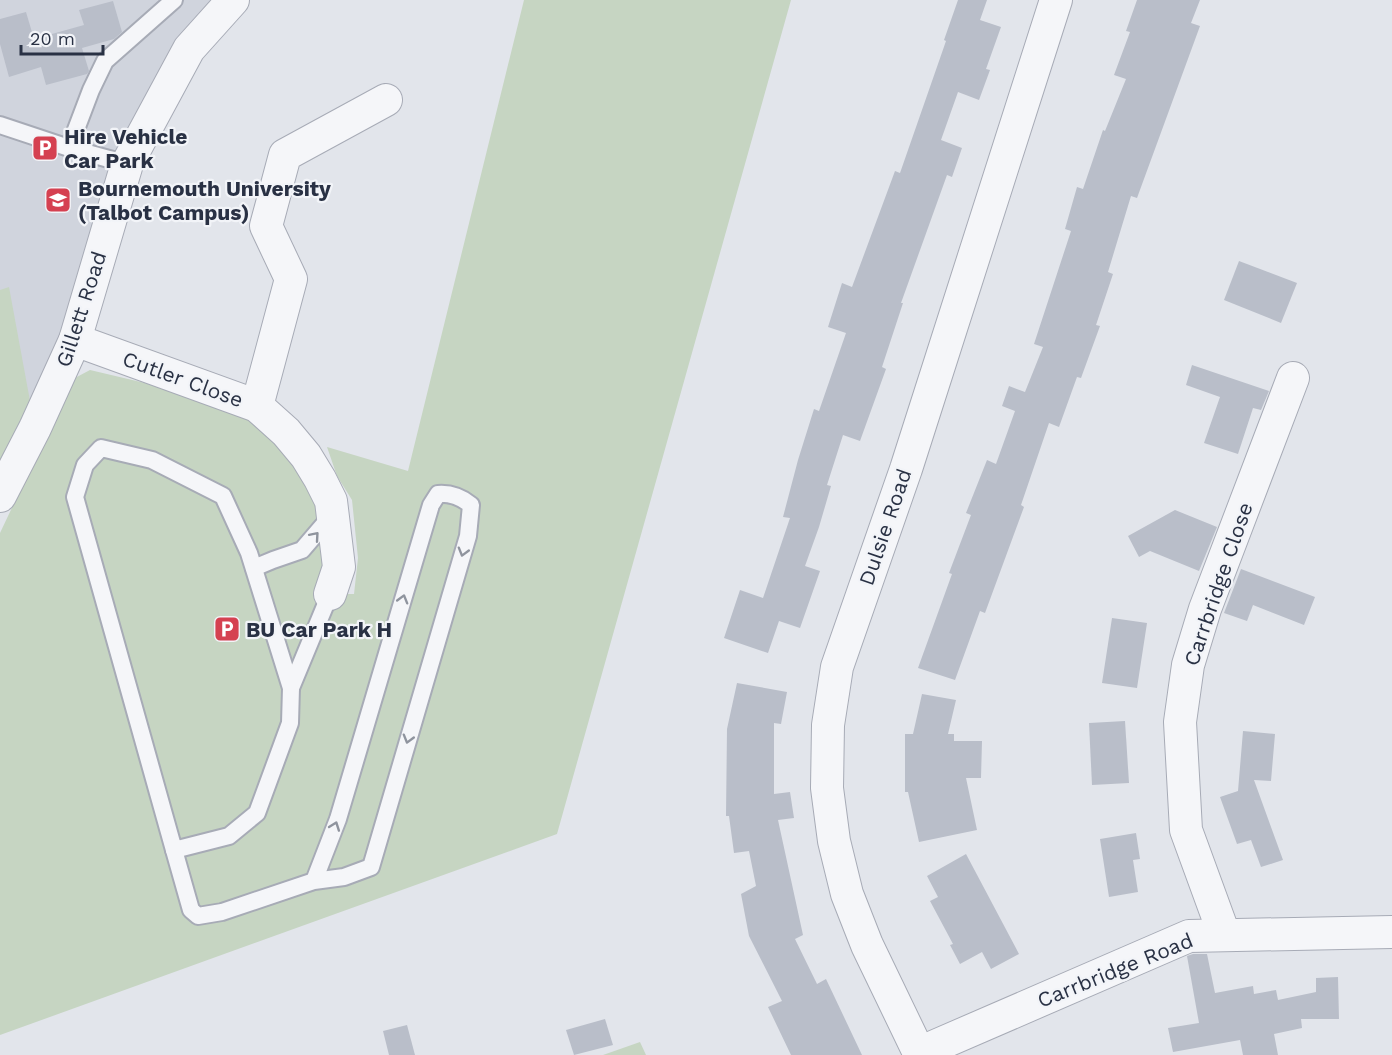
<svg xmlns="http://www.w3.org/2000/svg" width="1392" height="1055" font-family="'Work Sans',sans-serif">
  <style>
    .built { fill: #d0d4dd }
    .green { fill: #c6d5c2 }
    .building { fill: #b9bec9 }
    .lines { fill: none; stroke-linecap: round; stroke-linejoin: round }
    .service-casing { stroke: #a7abb6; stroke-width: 20 }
    .minor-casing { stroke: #a7abb6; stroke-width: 34 }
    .service { stroke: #f5f6f9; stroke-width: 16 }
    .minor { stroke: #f5f6f9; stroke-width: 32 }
    .oneway { stroke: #8f949e }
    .labels { text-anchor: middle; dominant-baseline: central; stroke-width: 4.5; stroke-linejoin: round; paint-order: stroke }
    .poi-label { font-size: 21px; font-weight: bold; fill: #293144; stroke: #f2f4f8; text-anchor: start }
    .street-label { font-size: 21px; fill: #293144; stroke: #f2f4f8 }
  </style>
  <rect width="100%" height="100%" fill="#e2e5eb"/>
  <path class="built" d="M 0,0 L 233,0 L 189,49 L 0,496 Z"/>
  <g class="green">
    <path d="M 524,0 L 791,0 L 557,834 L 0,1035 L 0,533 L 73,379 L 90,370 L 145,383 L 250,419 L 270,434 L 314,488 L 327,568 L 318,594 L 354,594 L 358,558 L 352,500 L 337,476 L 327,447 L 408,471 Z"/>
    <path d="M 9,287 L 35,428 L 0,496 L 0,290 Z"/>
    <path d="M 640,1042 L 646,1055 L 603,1055 Z"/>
  </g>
  <g class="building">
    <path d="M 958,0 L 987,0 L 980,20 L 1001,27 L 986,69 L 990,70 L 979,100 L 958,92 L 941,140 L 962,148 L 952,177 L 947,175 L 901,303 L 903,303 L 882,367 L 886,369 L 860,441 L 843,435 L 827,485 L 831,486 L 819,527 L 805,566 L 820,571 L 800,628 L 779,621 L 768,653 L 724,638 L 740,590 L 763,598 L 790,518 L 783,517 L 798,460 L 814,409 L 819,411 L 846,333 L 828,327 L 842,283 L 852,287 L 895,171 L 900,173 L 946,41 L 944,40 Z"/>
    <path d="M 1137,0 L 1200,0 L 1191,23 L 1200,26 L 1137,198 L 1131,196 L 1108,272 L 1113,274 L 1096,325 L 1100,326 L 1081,378 L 1077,377 L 1059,427 L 1049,423 L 1021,505 L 1024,507 L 985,613 L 980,611 L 955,680 L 918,668 L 952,574 L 949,573 L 971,515 L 966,513 L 987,460 L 996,464 L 1015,411 L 1002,406 L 1009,386 L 1025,392 L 1043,347 L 1034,344 L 1071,231 L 1065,229 L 1077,187 L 1083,189 L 1103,130 L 1105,131 L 1126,79 L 1114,75 L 1130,32 L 1126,31 Z"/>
    <path d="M 113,1 L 122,32 L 114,39 L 82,48 L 89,71 L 87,74 L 46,85 L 41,67 L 9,77 L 0,44 L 0,19 L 26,12 L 34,39 L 84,25 L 79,10 Z"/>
    <path d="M 1239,261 L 1297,283 L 1281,323 L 1224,300 Z"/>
    <path d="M 1192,365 L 1269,391 L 1261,410 L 1253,408 L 1238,454 L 1204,443 L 1220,397 L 1186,385 Z"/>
    <path d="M 1175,510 L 1217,527 L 1199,571 L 1150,551 L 1139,557 L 1128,536 Z"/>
    <path d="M 1241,569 L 1315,597 L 1304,625 L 1253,605 L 1247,621 L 1224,613 Z"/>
    <path d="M 1112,618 L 1147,623 L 1137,688 L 1102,683 Z"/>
    <path d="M 737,683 L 787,692 L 781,724 L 774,723 L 774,794 L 790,792 L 794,818 L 778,820 L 803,935 L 795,939 L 817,984 L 826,979 L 862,1055 L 791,1055 L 768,1007 L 782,1001 L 749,936 L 741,894 L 756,886 L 749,851 L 734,853 L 729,816 L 726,816 L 727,729 Z"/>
    <path d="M 922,694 L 956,700 L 948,734 L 954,734 L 954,741 L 982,741 L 981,778 L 966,778 L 977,830 L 919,842 L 908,792 L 905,792 L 905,734 L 913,734 Z"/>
    <path d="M 1125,721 L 1129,783 L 1092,785 L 1089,723 Z"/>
    <path d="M 1243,731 L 1275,734 L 1271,781 L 1254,780 L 1283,860 L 1261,867 L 1251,840 L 1237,844 L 1220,797 L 1238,791 Z"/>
    <path d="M 1136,833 L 1140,859 L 1133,860 L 1138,892 L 1109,897 L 1100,839 Z"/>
    <path d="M 966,854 L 1019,954 L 991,969 L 982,952 L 960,964 L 950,945 L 953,944 L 930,901 L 938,897 L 927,876 Z"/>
    <path d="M 1193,954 L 1207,954 L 1215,993 L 1253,986 L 1254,994 L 1276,990 L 1278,1000 L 1316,992 L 1316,978 L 1338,977 L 1339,1019 L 1301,1019 L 1302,1028 L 1274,1034 L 1278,1055 L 1243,1055 L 1240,1040 L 1173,1052 L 1168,1028 L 1199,1023 L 1187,956 Z"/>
    <path d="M 605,1019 L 613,1045 L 574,1055 L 566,1030 Z"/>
    <path d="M 407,1025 L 415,1055 L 389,1055 L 383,1031 Z"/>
  </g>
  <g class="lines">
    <defs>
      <g id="service">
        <path d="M 0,125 L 69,148 L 127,164"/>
        <path d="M 69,148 L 91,90 L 105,61 L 174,0"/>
        <path d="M 101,448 L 152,460 L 223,496 L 249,553 L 291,688 L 290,723 L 257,813 L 229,836 L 174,850 L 75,497 L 85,465 Z"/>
        <path d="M 254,568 L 273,560 L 302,550 L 332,515"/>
        <path d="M 291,688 L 330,594"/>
        <path d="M 174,850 L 191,910 L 198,916 L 222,912 L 314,881 L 344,877 L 371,867 L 468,536 L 471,505 C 461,497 451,493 438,494 L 431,505 L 338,819 L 314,881"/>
      </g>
      <g id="minor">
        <path d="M 75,340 L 257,406 L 286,432 L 306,456 L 320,479 L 331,501 L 339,567 L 330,594"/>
        <path d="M 257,406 L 291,279 L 266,226 L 285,155 L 386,100"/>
        <path d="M 0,496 L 35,428 L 75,340 L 127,164 L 189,49 L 233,0"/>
        <path d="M 1224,934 L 1186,830 L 1180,722 L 1188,665 L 1205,609 L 1293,378"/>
        <path d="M 919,1053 L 1189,936 L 1392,932"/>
        <path d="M 920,1055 L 867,945 L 847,894 L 834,841 L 827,788 L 828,725 L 837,667 L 906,469 L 1056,0"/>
      </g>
    </defs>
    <use href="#service" class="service-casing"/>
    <use href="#minor" class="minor-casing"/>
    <use href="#service" class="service"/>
    <use href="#minor" class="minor"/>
  </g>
  <defs><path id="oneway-chevron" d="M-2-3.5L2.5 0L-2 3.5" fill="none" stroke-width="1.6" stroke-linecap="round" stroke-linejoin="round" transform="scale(1.5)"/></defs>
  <g class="oneway">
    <use href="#oneway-chevron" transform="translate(315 536) rotate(-49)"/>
    <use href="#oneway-chevron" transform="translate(463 552) rotate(106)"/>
    <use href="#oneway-chevron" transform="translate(403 599) rotate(-74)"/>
    <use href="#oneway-chevron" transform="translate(408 739) rotate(106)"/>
    <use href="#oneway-chevron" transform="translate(335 826) rotate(-70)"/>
  </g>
  <defs>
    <symbol id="parking-square" viewBox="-11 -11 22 22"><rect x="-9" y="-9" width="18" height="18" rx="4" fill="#d54151" stroke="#f2f4f8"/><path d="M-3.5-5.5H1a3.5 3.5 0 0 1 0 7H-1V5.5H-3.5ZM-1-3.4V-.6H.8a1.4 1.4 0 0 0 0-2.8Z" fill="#fff"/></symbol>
    <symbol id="university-square" viewBox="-11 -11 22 22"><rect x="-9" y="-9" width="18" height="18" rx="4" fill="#d54151" stroke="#f2f4f8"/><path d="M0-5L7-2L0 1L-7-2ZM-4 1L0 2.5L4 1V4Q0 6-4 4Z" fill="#fff"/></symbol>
  </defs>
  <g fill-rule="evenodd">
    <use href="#parking-square" x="30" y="133" width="30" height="30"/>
    <use href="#university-square" x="43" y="185" width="30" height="30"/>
    <use href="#parking-square" x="212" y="614" width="30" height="30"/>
  </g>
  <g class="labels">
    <g class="poi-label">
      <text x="64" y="136">Hire Vehicle<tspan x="64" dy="24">Car Park</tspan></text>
      <text x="78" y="188">Bournemouth University<tspan x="78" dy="24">(Talbot Campus)</tspan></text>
      <text x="246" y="629">BU Car Park H</text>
    </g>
    <g class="street-label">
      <text transform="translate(81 309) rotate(-72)">Gillett Road</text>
      <text transform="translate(183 379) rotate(20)">Cutler Close</text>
      <text transform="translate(885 527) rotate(-71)">Dulsie Road</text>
      <text transform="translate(1218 584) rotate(-71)">Carrbridge Close</text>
      <text transform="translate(1115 970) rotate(-22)">Carrbridge Road</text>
    </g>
  </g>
  <path d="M21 45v9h82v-9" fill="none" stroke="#293144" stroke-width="3"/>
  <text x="30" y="45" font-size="18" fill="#293144" stroke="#f2f4f8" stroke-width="4.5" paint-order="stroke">20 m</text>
</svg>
